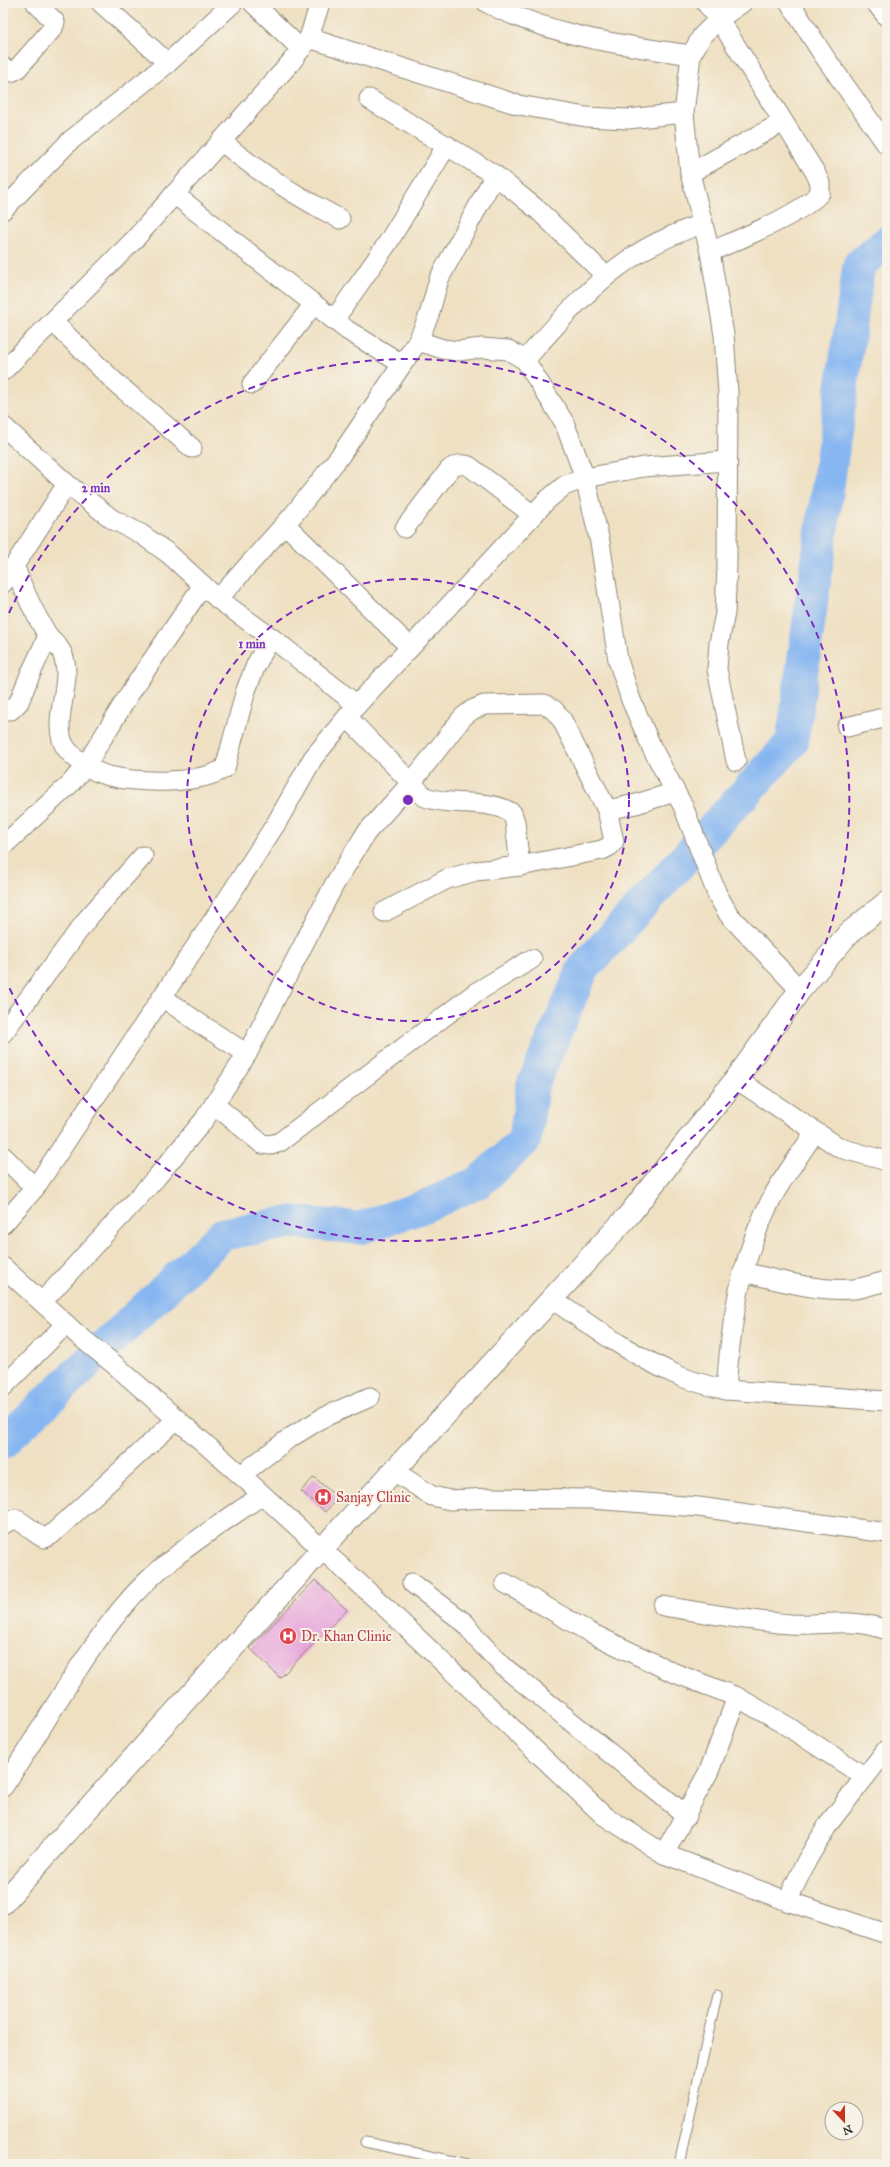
<svg xmlns="http://www.w3.org/2000/svg" width="890" height="2167" font-family="'IM FELL Great Primer',serif">
  <style>
    .lines { fill: none; stroke-linecap: round; stroke-linejoin: round }
    .river { stroke: #86b6f1; stroke-width: 33 }
    .building { fill: #e7a5db }
    .service-casing { stroke: #8d8676; stroke-width: 11 }
    .minor-casing { stroke: #8d8676; stroke-width: 21 }
    .tertiary-casing { stroke: #8d8676; stroke-width: 24 }
    .service { stroke: #fff; stroke-width: 9 }
    .minor { stroke: #fff; stroke-width: 19 }
    .tertiary { stroke: #fff; stroke-width: 22 }
    .ring { fill: none; stroke: #7b2cbf; stroke-width: 2; stroke-dasharray: 7 5 }
    .labels { text-anchor: middle; dominant-baseline: central; stroke-width: 4; stroke-linejoin: round; paint-order: stroke }
    .health-label { font-size: 14px; fill: #be3a42; stroke: #f7f3e8; text-anchor: start }
    .centre { fill: #7b2cbf; stroke: #f7f3e8; stroke-width: 2 }
    .ring-label { font-size: 12px; text-anchor: middle; font-weight: bold; fill: #7b2cbf; stroke: #f7f3e8; stroke-width: 4; stroke-linejoin: round; paint-order: stroke }
  </style>
  <rect width="100%" height="100%" fill="#f7f3e8"/>
  <filter id="ink" filterUnits="userSpaceOnUse"><feTurbulence type="fractalNoise" baseFrequency=".025" numOctaves="2"/><feDisplacementMap in="SourceGraphic" scale="8" xChannelSelector="R" yChannelSelector="G"/><feConvolveMatrix kernelMatrix="1 2 1 2 8 2 1 2 1" color-interpolation-filters="sRGB"/></filter>
  <filter id="wash" filterUnits="userSpaceOnUse"><feTurbulence type="fractalNoise" baseFrequency=".012" numOctaves="4" result="noise"/><feDisplacementMap in="SourceGraphic" scale="16" xChannelSelector="R" yChannelSelector="G"/><feGaussianBlur stdDeviation="0.9" result="paint"/><feColorMatrix in="noise" values="0 0 0 0 0 0 0 0 0 0 0 0 0 0 0 0 0 1.4 0 .05"/><feComposite in="paint" operator="in"/></filter>
  <g filter="url(#wash)">
    <rect width="100%" height="100%" fill="#efe0c2"/>
    <g class="lines">
      <path class="river" d="M 3,1443 L 223,1234 L 292,1222 L 360,1228 L 423,1207 L 479,1182 L 525,1140 L 532,1087 L 583,969 L 792,742 L 859,265 L 887,242"/>
    </g>
    <g id="blocks">
      <g class="building">
        <path d="M 314,1477 L 338,1498 L 325,1512 L 301,1491 Z"/>
        <path d="M 315,1580 L 347,1610 L 280,1678 L 250,1648 Z"/>
      </g>
    </g>
  </g>
  <g filter="url(#ink)">
    <use href="#blocks" fill-opacity="0" stroke="#8d8676" stroke-width="1"/>
    <g class="lines">
      <defs>
        <g id="service">
          <path d="M 365,2142 L 468,2164"/>
          <path d="M 679,2164 L 717,1995"/>
        </g>
        <g id="minor">
          <path d="M 101,3 L 168,63"/>
          <path d="M 253,3 L 301,49"/>
          <path d="M 487,3 C 551,36 621,45 691,55"/>
          <path d="M 706,3 L 719,19 L 815,172 L 820,183 L 820,193 C 800,215 739,239 710,252"/>
          <path d="M 790,3 L 824,56 L 887,145"/>
          <path d="M 876,3 L 887,17"/>
          <path d="M 309,38 L 519,105 L 586,117 L 628,119 L 684,113"/>
          <path d="M 3,67 L 11,72 L 17,69 L 53,28 L 55,22 L 36,3"/>
          <path d="M 369,99 L 495,175 L 539,211 L 606,276"/>
          <path d="M 221,141 C 259,173 296,196 340,219"/>
          <path d="M 690,173 L 783,122"/>
          <path d="M 174,194 L 347,330 L 402,364"/>
          <path d="M 3,210 L 70,141 L 168,63 L 233,3"/>
          <path d="M 334,320 L 387,244 L 447,145"/>
          <path d="M 53,322 L 116,383 L 192,448"/>
          <path d="M 418,341 L 443,349 L 458,351 L 482,348 L 508,350 L 525,360 L 564,422 L 585,478 L 600,542 L 618,660 L 631,700 L 652,748 L 683,806 L 717,894 L 729,915 L 800,990"/>
          <path d="M 525,360 C 557,324 590,285 631,258 C 652,243 678,233 703,223"/>
          <path d="M 3,371 L 134,240 L 292,61 L 309,38 L 320,3"/>
          <path d="M 252,384 L 314,304"/>
          <path d="M 3,426 L 67,484 L 112,519 L 141,534 L 169,554 L 218,599 L 277,642 L 357,705"/>
          <path d="M 285,524 L 410,647"/>
          <path d="M 405,528 L 449,470 C 456,464 461,464 469,466 L 533,515"/>
          <path d="M 15,568 C 24,591 34,613 47,634 C 52,641 60,646 63,655 C 73,682 54,713 62,740 C 66,755 94,773 109,776 C 139,783 199,785 225,768 L 246,690 L 256,665 L 271,637"/>
          <path d="M 3,583 L 67,484"/>
          <path d="M 218,599 L 294,514 L 340,456 L 418,341 L 429,315 L 439,279 L 495,175"/>
          <path d="M 3,709 L 11,710 L 19,702 L 29,677 L 48,636"/>
          <path d="M 347,717 L 425,797 C 452,807 489,798 512,813 L 515,822 L 520,866"/>
          <path d="M 847,727 L 887,717"/>
          <path d="M 736,761 L 717,669 L 719,643 L 725,613 L 727,564 L 728,393 L 724,335 L 710,252 L 690,173 L 684,113 L 691,55 L 702,36 L 719,19 L 742,3"/>
          <path d="M 607,810 L 636,804 L 675,792"/>
          <path d="M 3,846 L 70,784 L 86,765 L 130,693 L 203,585"/>
          <path d="M 162,997 L 199,1023 L 247,1054"/>
          <path d="M 3,1033 L 88,918 L 143,856"/>
          <path d="M 736,1079 L 840,1148 L 887,1161"/>
          <path d="M 214,1104 L 262,1144 L 271,1145 L 280,1142 L 475,993 L 532,959"/>
          <path d="M 3,1156 L 35,1188 L 3,1224"/>
          <path d="M 35,1188 L 228,898 L 277,822 L 313,758 L 357,705 L 546,501 L 564,486 L 585,478 L 644,467 L 727,461"/>
          <path d="M 3,1267 L 78,1335 L 115,1365 L 252,1485 L 387,1609 L 603,1815 L 664,1854 L 787,1901 L 887,1934"/>
          <path d="M 743,1272 C 778,1280 818,1292 854,1289 C 865,1288 876,1283 887,1281"/>
          <path d="M 552,1299 C 592,1327 632,1355 677,1375 C 692,1382 710,1386 726,1390 L 887,1401"/>
          <path d="M 42,1302 L 156,1178 L 204,1120 L 247,1054 L 334,885 L 366,833 L 411,783 L 463,717 L 472,710 L 484,705 L 544,704 L 554,710 L 562,720 L 607,810 L 614,841 L 610,846 L 602,850 L 520,866 L 476,871 L 447,879 L 384,912"/>
          <path d="M 3,1387 L 66,1324"/>
          <path d="M 726,1390 C 731,1321 740,1258 773,1196 C 785,1174 801,1154 814,1133"/>
          <path d="M 394,1471 L 432,1496 L 450,1500 L 489,1498 L 591,1499 L 698,1507 L 887,1533"/>
          <path d="M 241,1475 L 288,1439 L 324,1417 L 370,1397"/>
          <path d="M 3,1524 L 15,1519 C 26,1523 33,1533 44,1538 L 51,1535 L 177,1419"/>
          <path d="M 412,1583 L 465,1623 L 477,1639 L 504,1667 L 687,1816"/>
          <path d="M 505,1583 L 589,1632 L 672,1672 L 737,1697 L 787,1726 L 865,1777"/>
          <path d="M 663,1606 C 705,1613 747,1621 790,1624 C 826,1626 850,1617 887,1630"/>
          <path d="M 3,1787 C 44,1728 77,1662 123,1607 C 160,1561 214,1529 262,1495"/>
          <path d="M 664,1854 L 709,1771 L 737,1697"/>
          <path d="M 787,1901 L 807,1860 L 829,1823 L 887,1749"/>
        </g>
        <path id="tertiary" d="M 3,1903 L 321,1550 L 628,1216 L 736,1079 L 800,990 L 849,933 L 887,902"/>
      </defs>
      <use href="#service" class="service-casing"/>
      <use href="#minor" class="minor-casing"/>
      <use href="#tertiary" class="tertiary-casing"/>
      <use href="#service" class="service"/>
      <use href="#minor" class="minor"/>
      <use href="#tertiary" class="tertiary"/>
    </g>
  </g>
  <g class="ring">
    <circle cx="408" cy="800" r="221"/>
    <path d="M4 624A441 441 0 1 1 4 976"/>
  </g>
  <defs>
    <symbol id="hospital-disc" viewBox="-11 -11 22 22"><circle r="9.5" fill="#e0444e" stroke="#f7f3e8"/><path d="M-5-5h3v3.5h4V-5h3V5h-3V1.5h-4V5h-3Z" fill="#fff"/></symbol>
  </defs>
  <g fill-rule="evenodd">
    <use href="#hospital-disc" x="313" y="1487" width="20" height="20"/>
    <use href="#hospital-disc" x="278" y="1626" width="20" height="20"/>
  </g>
  <g class="labels">
    <g class="health-label">
      <text x="336" y="1497">Sanjay Clinic</text>
      <text x="301" y="1636">Dr. Khan Clinic</text>
    </g>
  </g>
  <circle cx="408" cy="800" r="6" class="centre"/>
  <g class="ring-label">
    <text x="96" y="492">2 min</text>
    <text x="252" y="648">1 min</text>
  </g>
  <rect width="890" height="2167" fill="none" stroke="#f7f3e8" stroke-width="16"/>
  <g transform="translate(844 2121) rotate(158)"><circle r="19" fill="#f7f3e8" stroke="#a5a39c"/>
  <path d="M0-3L7 15L0 10L-7 15Z" fill="#c8321e"/>
  <text y="-6" font-size="11" font-weight="bold" text-anchor="middle" fill="#2b2b2b">N</text>
  </g>
</svg>
